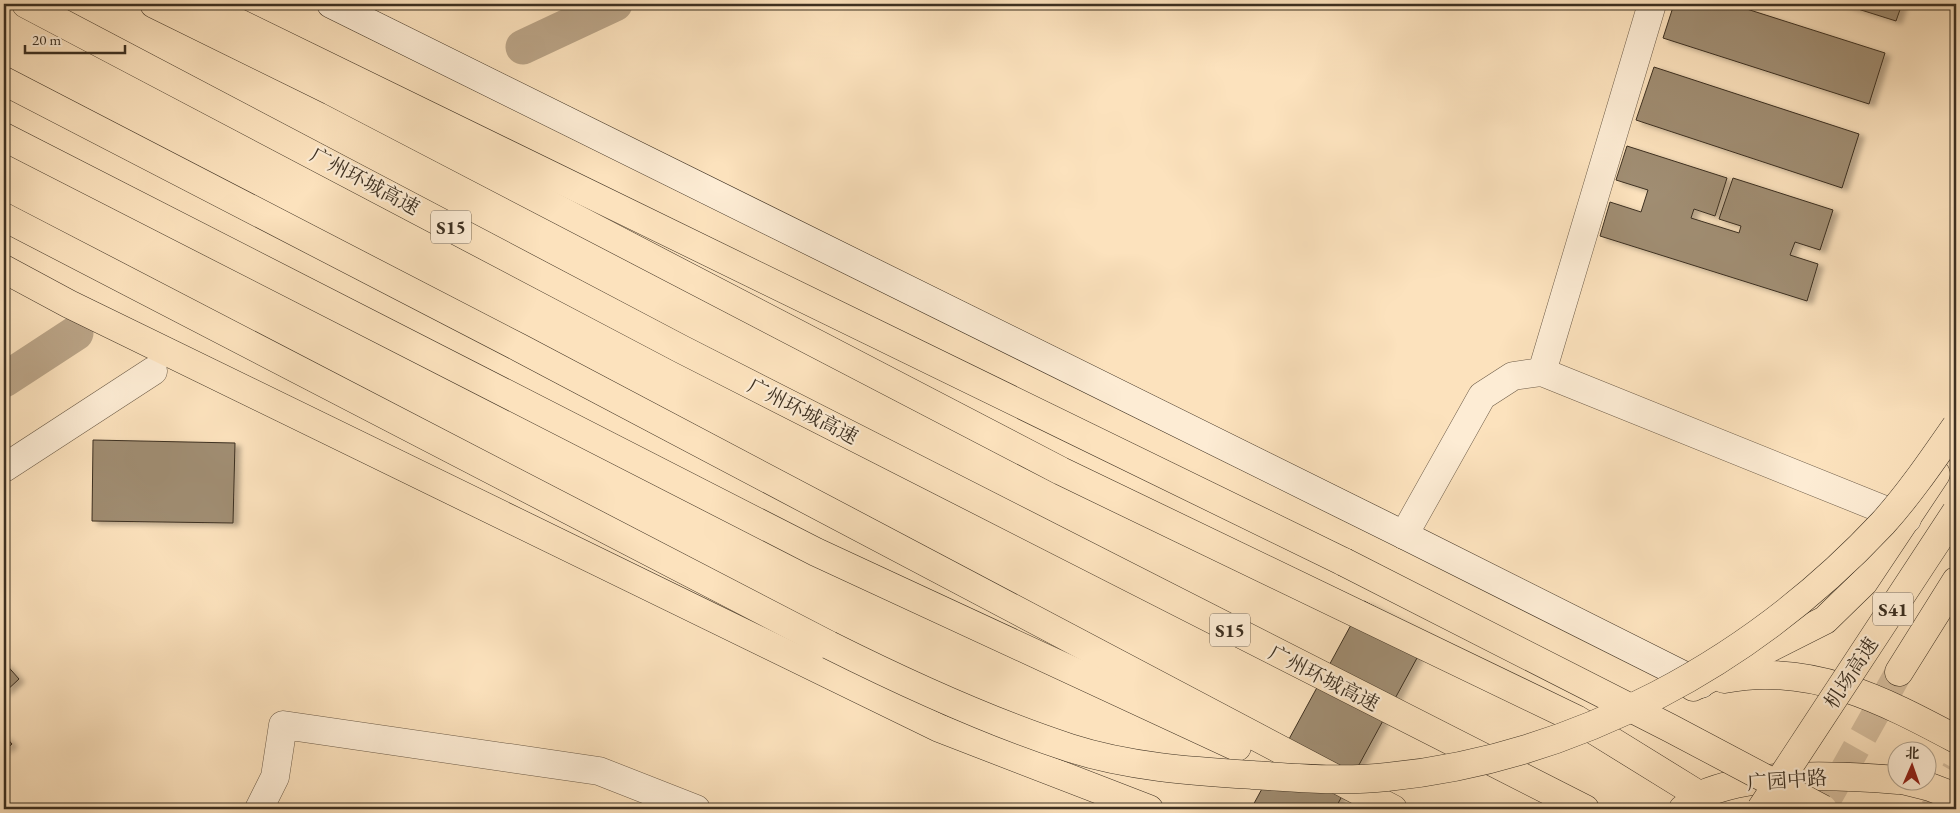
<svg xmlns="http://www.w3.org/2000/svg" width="1960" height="813" font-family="'EB Garamond','Noto Serif SC',serif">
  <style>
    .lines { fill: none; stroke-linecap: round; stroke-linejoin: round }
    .canal { stroke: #bba588; stroke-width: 35 }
    .building { fill: #a08d72; stroke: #3d3021; filter: url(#shadow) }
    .primary-tunnel { stroke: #d6be9e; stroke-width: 28; stroke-dasharray: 28 14; stroke-linecap: butt }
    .street-casing { stroke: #6d5c48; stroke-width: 29 }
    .secondary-casing { stroke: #3d3021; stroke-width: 29 }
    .primary-casing { stroke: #3d3021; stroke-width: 29 }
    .highway-casing { stroke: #3d3021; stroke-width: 29 }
    .street { stroke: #fdecd4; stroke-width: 28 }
    .secondary { stroke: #fdecd4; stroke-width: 28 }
    .primary { stroke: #fce2bd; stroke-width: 28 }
    .highway { stroke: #fce2bd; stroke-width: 28 }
    .highway-bridge-casing { stroke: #3d3021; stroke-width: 29; stroke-linecap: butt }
    .highway-bridge { stroke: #fce2bd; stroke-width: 28 }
    .labels { text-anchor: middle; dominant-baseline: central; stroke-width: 4.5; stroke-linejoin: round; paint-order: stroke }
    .shield { fill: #fdecd4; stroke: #776857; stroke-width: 1 }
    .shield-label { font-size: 19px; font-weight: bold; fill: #3d3021 }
    .street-label { font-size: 20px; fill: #3d3021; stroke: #fdecd4 }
  </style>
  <defs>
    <filter id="shadow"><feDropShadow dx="5.5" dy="3" stdDeviation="2.5" flood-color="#0004"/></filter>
  </defs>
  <rect width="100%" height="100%" fill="#fce2bd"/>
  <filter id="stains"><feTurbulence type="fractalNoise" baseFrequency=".004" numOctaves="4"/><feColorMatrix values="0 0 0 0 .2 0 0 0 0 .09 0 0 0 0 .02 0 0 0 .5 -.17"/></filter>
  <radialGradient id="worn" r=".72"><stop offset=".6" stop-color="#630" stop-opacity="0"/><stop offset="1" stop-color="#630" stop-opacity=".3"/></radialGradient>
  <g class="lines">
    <g class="canal">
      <path d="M 523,47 L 615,4"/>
      <path d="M 4,380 L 76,333"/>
    </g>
  </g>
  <g class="building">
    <path d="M 1674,4 L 1731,4 L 1885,53 L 1869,104 L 1663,38 Z"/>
    <path d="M 1842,4 L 1902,4 L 1896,21 Z"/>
    <path d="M 1654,67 L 1859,134 L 1842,188 L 1636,120 Z"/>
    <path d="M 1627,146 L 1727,178 L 1715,216 L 1694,209 L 1691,218 L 1739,233 L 1741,226 L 1719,219 L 1733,178 L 1833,210 L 1820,250 L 1795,242 L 1790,255 L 1818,264 L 1807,301 L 1600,236 L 1610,202 L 1641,212 L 1648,190 L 1616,180 Z"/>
    <path d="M 93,440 L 235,443 L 233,523 L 92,521 Z"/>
    <path d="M 1364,601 L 1429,636 L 1335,809 L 1251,809 Z"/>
    <path d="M 4,662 L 19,679 L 4,693 Z"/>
    <path d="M 4,735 L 12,744 L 4,751 Z"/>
  </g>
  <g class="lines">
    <g class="primary-tunnel">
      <path d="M 1822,809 L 1899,672"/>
      <path d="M 1934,809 L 1956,770"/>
    </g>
    <defs>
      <g id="street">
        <path d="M 1542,372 L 1652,4"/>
        <path d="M 4,468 L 153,371"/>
        <path d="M 1404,535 L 1482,396 L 1513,376 L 1542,372 L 1907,519"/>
        <path d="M 259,809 L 275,777 L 283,725 L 599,771 L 696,809"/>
      </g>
      <path id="secondary" d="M 331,4 L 1404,535 L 1701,684"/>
      <g id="primary">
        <path d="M 1899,672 L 1956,581"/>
        <path d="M 1724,679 C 1810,662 1883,700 1956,739"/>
        <path d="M 1693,687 L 1825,620 L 1864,582 L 1936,474"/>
        <path d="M 1902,780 L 1930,787 L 1956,797"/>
        <path d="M 1683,809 C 1689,805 1695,798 1701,795 C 1756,771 1838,775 1898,780"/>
      </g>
      <g id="highway">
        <path d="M 26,4 L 681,349 L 1585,809"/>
        <path d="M 154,4 L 331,91 L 1061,471 L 1576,719 L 1699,795"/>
        <path d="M 200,4 L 1344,562"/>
        <path d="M 4,81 L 520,348 L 1393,809"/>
        <path d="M 4,137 L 816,552 L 1237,747"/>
        <path d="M 4,217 L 829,645"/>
        <path d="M 4,269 L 69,304 L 939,728 L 1149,809"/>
      </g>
    </defs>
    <use href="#street" class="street-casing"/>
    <use href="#secondary" class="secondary-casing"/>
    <use href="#primary" class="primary-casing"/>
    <use href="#highway" class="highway-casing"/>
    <use href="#street" class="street"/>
    <use href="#secondary" class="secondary"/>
    <use href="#primary" class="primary"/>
    <use href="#highway" class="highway"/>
    <defs>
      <g id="highway-bridge">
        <path d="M 1344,562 L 1670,728 L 1823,809"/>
        <path d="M 829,645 C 907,684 987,721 1070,748 C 1129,767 1192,771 1253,775 C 1297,778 1343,782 1387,777 C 1577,758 1753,662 1883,523 C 1910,493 1933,459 1956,426"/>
        <path d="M 1761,809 L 1956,512"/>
      </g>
    </defs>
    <use href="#highway-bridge" class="highway-bridge-casing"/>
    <use href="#highway-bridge" class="highway-bridge"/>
  </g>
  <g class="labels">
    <g class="shield">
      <rect x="431" y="210.5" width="40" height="33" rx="4"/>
      <rect x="1873" y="592.5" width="40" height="33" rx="4"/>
      <rect x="1210" y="613.5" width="40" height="33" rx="4"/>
    </g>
    <g class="shield-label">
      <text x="451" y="227">S15</text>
      <text x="1893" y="609">S41</text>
      <text x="1230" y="630">S15</text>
    </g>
    <g class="street-label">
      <text transform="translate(365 181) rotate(28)">广州环城高速</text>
      <text transform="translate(803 411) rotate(27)">广州环城高速</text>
      <text transform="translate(1851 673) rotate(-57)">机场高速</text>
      <text transform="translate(1324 678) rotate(27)">广州环城高速</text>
      <text transform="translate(1787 780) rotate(-4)">广园中路</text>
    </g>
  </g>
  <rect width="1960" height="813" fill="none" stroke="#fce2bd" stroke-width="20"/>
  <rect x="5" y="5" width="1950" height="803" fill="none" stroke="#3d3021" stroke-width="2.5"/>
  <rect x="10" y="10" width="1940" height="793" fill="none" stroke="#3d3021"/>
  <g transform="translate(1912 766) rotate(2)"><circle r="24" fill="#fdecd4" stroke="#b0a18c"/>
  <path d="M0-4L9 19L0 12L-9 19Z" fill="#8f2418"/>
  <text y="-8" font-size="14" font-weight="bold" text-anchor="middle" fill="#3d3021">北</text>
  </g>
  <path d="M25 45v8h100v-8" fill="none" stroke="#3d3021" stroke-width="2.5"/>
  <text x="32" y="45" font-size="15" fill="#3d3021" stroke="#fdecd4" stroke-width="4" paint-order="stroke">20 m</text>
  <rect width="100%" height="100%" filter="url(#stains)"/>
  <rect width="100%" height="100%" fill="url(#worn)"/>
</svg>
